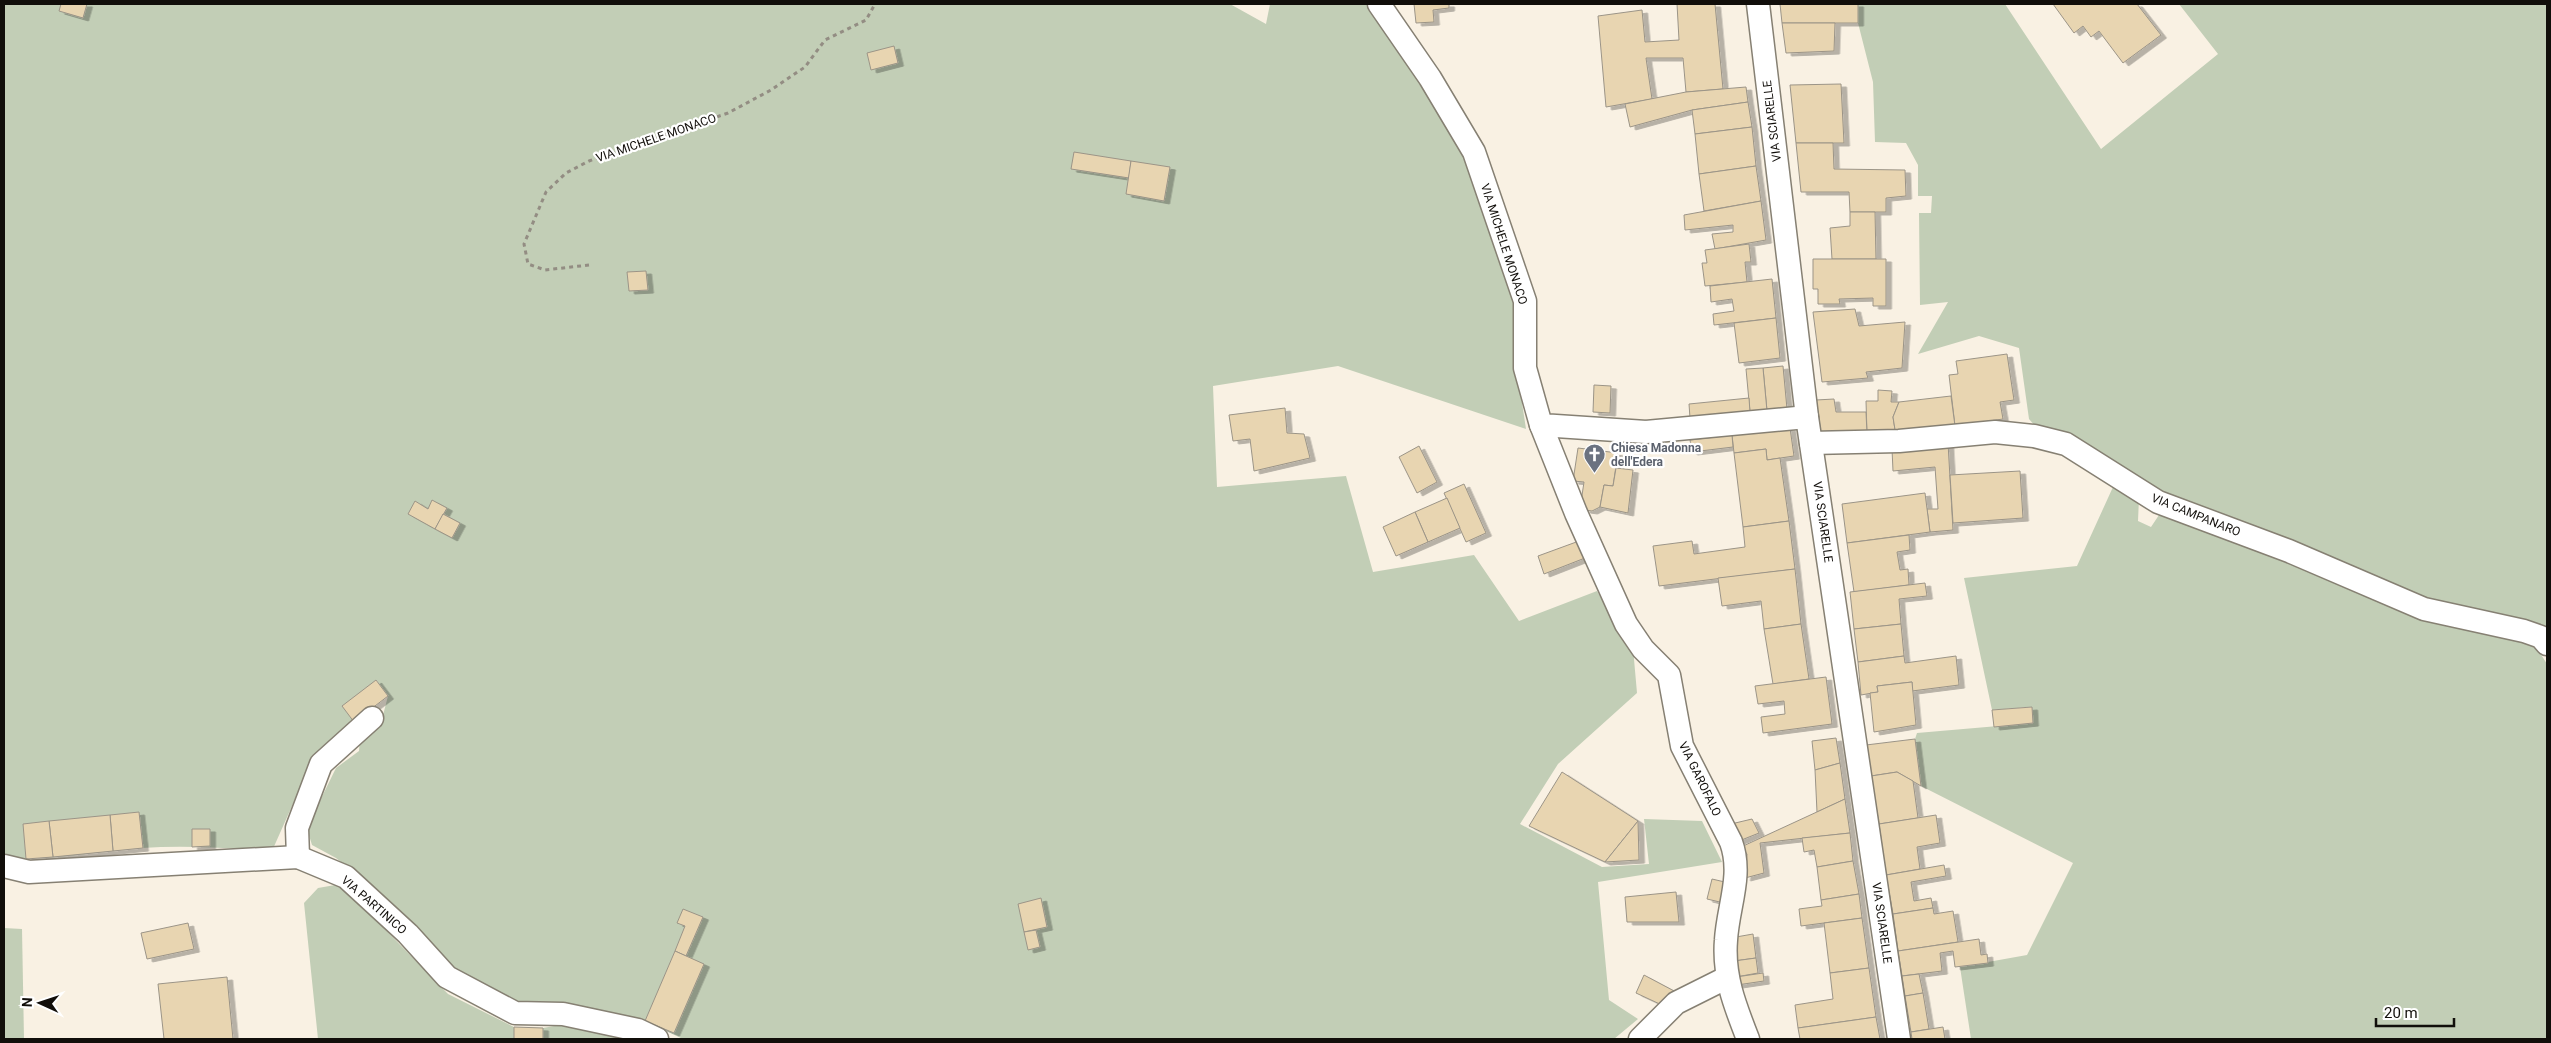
<svg xmlns="http://www.w3.org/2000/svg" width="2551" height="1043" font-family="Roboto,sans-serif">
  <style>
    .green { fill: #c2ceb6 }
    .building { fill: #e8d5b1; stroke: #9b9487; filter: url(#shadow) }
    .lines { fill: none; stroke-linecap: round; stroke-linejoin: round }
    .street-casing { stroke: #868073; stroke-width: 25 }
    .path { stroke: #938d83; stroke-width: 3; stroke-dasharray: 4 4; stroke-linecap: butt }
    .street { stroke: #fff; stroke-width: 22 }
    .labels { text-anchor: middle; dominant-baseline: central; stroke-width: 4.5; stroke-linejoin: round; paint-order: stroke }
    .street-label { font-size: 12px; fill: #110e0a; stroke: #fff }
    .worship-label { font-size: 12px; font-weight: bold; fill: #5b616d; stroke: #fff; text-anchor: start }
  </style>
  <defs>
    <filter id="shadow"><feDropShadow dx="5.5" dy="3" stdDeviation="0" flood-color="#0004"/></filter>
  </defs>
  <rect width="100%" height="100%" fill="#f9f1e3"/>
  <g class="green">
    <path d="M 4,4 L 1230,4 L 1266,24 L 1270,4 L 1371,4 L 1467,154 L 1519,302 L 1517,370 L 1526,429 L 1338,366 L 1213,386 L 1217,487 L 1346,476 L 1373,572 L 1474,555 L 1519,621 L 1597,591 L 1633,648 L 1637,693 L 1558,764 L 1520,824 L 1602,867 L 1649,864 L 1644,819 L 1702,821 L 1722,862 L 1598,882 L 1609,1000 L 1638,1019 L 1614,1039 L 683,1039 L 645,1021 L 582,1008 L 525,1006 L 458,975 L 361,878 L 336,858 L 312,845 L 308,832 L 311,819 L 336,768 L 359,751 L 360,738 L 382,719 L 388,696 L 376,680 L 354,722 L 312,761 L 272,851 C 228,848 185,845 142,848 C 97,851 50,862 5,857 Z"/>
    <path d="M 1858,4 L 2005,4 L 2101,149 L 2218,54 L 2179,4 L 2547,4 L 2547,628 L 2423,601 L 2159,495 L 2036,427 L 2029,419 L 2019,348 L 1979,336 L 1918,354 L 1948,302 L 1920,305 L 1919,213 L 1931,213 L 1932,196 L 1918,196 L 1918,165 L 1906,143 L 1875,142 L 1873,82 L 1858,23 Z"/>
    <path d="M 2113,487 L 2139,498 L 2138,521 L 2151,527 L 2163,509 L 2531,639 L 2547,664 L 2547,1039 L 1971,1039 L 1960,967 L 2027,955 L 2073,863 L 1921,786 L 1915,739 L 1917,733 L 2033,723 L 2031,707 L 1992,710 L 1964,578 L 2077,566 Z"/>
    <path d="M 341,884 L 448,994 L 514,1027 L 543,1028 L 565,1024 L 633,1039 L 318,1039 L 304,903 L 318,888 Z"/>
    <path d="M 4,928 L 22,929 L 24,1039 L 4,1039 Z"/>
  </g>
  <g class="building">
    <path d="M 61,4 L 87,4 L 83,18 L 59,11 Z"/>
    <path d="M 1414,4 L 1449,4 L 1449,8 L 1433,10 L 1434,22 L 1416,23 Z"/>
    <path d="M 1677,4 L 1715,4 L 1723,89 L 1686,92 L 1683,58 L 1646,58 L 1652,99 L 1606,107 L 1598,16 L 1642,10 L 1645,42 L 1679,40 Z"/>
    <path d="M 1780,4 L 1858,4 L 1858,23 L 1782,23 Z"/>
    <path d="M 2053,4 L 2137,4 L 2161,35 L 2123,63 L 2099,31 L 2091,37 L 2083,26 L 2074,33 Z"/>
    <path d="M 1782,23 L 1835,23 L 1834,51 L 1786,53 Z"/>
    <path d="M 894,46 L 898,63 L 871,70 L 867,53 Z"/>
    <path d="M 1841,84 L 1844,143 L 1796,143 L 1790,85 Z"/>
    <path d="M 1746,87 L 1748,102 L 1692,110 L 1630,127 L 1625,104 L 1686,92 Z"/>
    <path d="M 1748,102 L 1752,127 L 1695,134 L 1692,110 Z"/>
    <path d="M 1752,127 L 1756,166 L 1699,174 L 1695,134 Z"/>
    <path d="M 1796,143 L 1833,143 L 1834,169 L 1905,170 L 1906,196 L 1886,198 L 1886,212 L 1850,212 L 1849,192 L 1801,192 Z"/>
    <path d="M 1074,152 L 1131,161 L 1129,178 L 1071,169 Z"/>
    <path d="M 1131,161 L 1170,167 L 1164,201 L 1126,194 Z"/>
    <path d="M 1756,166 L 1761,201 L 1704,211 L 1699,174 Z"/>
    <path d="M 1761,201 L 1766,240 L 1715,249 L 1712,234 L 1733,232 L 1733,225 L 1685,230 L 1684,215 Z"/>
    <path d="M 1850,212 L 1875,212 L 1876,259 L 1832,259 L 1830,228 L 1850,226 Z"/>
    <path d="M 1749,244 L 1751,262 L 1745,262 L 1747,282 L 1705,286 L 1702,263 L 1707,263 L 1705,250 Z"/>
    <path d="M 1813,259 L 1886,259 L 1886,306 L 1873,306 L 1873,298 L 1839,299 L 1840,304 L 1818,304 L 1818,289 L 1813,289 Z"/>
    <path d="M 646,271 L 648,290 L 629,291 L 627,272 Z"/>
    <path d="M 1772,279 L 1776,318 L 1714,325 L 1713,314 L 1734,311 L 1732,299 L 1711,302 L 1710,286 Z"/>
    <path d="M 1855,309 L 1859,326 L 1905,322 L 1902,368 L 1866,372 L 1868,378 L 1822,382 L 1813,312 Z"/>
    <path d="M 1776,318 L 1780,358 L 1739,363 L 1734,323 Z"/>
    <path d="M 2007,354 L 2014,400 L 2000,402 L 2003,419 L 1955,426 L 1949,375 L 1958,374 L 1956,361 Z"/>
    <path d="M 1783,366 L 1787,409 L 1767,411 L 1763,368 Z"/>
    <path d="M 1763,368 L 1767,411 L 1750,412 L 1746,369 Z"/>
    <path d="M 1594,385 L 1611,386 L 1610,413 L 1593,412 Z"/>
    <path d="M 1878,390 L 1892,391 L 1891,402 L 1899,402 L 1893,417 L 1896,436 L 1867,434 L 1866,401 L 1878,401 Z"/>
    <path d="M 1951,396 L 1955,426 L 1896,436 L 1893,417 L 1899,402 Z"/>
    <path d="M 1749,398 L 1750,412 L 1690,418 L 1689,404 Z"/>
    <path d="M 1834,399 L 1836,412 L 1866,412 L 1867,434 L 1821,433 L 1816,400 Z"/>
    <path d="M 1285,408 L 1287,433 L 1304,434 L 1310,458 L 1254,471 L 1250,439 L 1233,441 L 1229,415 Z"/>
    <path d="M 1790,428 L 1794,456 L 1767,460 L 1766,449 L 1734,453 L 1732,435 Z"/>
    <path d="M 1732,435 L 1733,447 L 1692,452 L 1690,440 Z"/>
    <path d="M 1948,443 L 1953,530 L 1930,532 L 1927,509 L 1938,509 L 1935,467 L 1893,471 L 1892,449 Z"/>
    <path d="M 1419,446 L 1437,482 L 1417,493 L 1399,457 Z"/>
    <path d="M 1578,448 L 1618,453 L 1613,486 L 1604,485 L 1600,507 L 1592,511 L 1585,510 L 1581,502 L 1584,482 L 1573,481 Z"/>
    <path d="M 1766,449 L 1767,460 L 1780,458 L 1789,521 L 1743,527 L 1734,453 Z"/>
    <path d="M 1616,468 L 1633,470 L 1628,513 L 1600,507 L 1604,485 L 1613,486 Z"/>
    <path d="M 2020,471 L 2023,518 L 1953,523 L 1950,475 Z"/>
    <path d="M 1464,484 L 1486,533 L 1466,542 L 1444,493 Z"/>
    <path d="M 1925,493 L 1930,532 L 1847,543 L 1842,504 Z"/>
    <path d="M 1447,498 L 1460,528 L 1428,542 L 1415,512 Z"/>
    <path d="M 432,500 L 447,508 L 435,529 L 408,514 L 415,501 L 428,509 Z"/>
    <path d="M 1415,512 L 1428,542 L 1396,556 L 1383,527 Z"/>
    <path d="M 443,514 L 460,523 L 452,538 L 435,529 Z"/>
    <path d="M 1789,521 L 1795,569 L 1659,586 L 1653,546 L 1692,541 L 1694,554 L 1745,547 L 1743,527 Z"/>
    <path d="M 1909,535 L 1910,550 L 1897,552 L 1900,570 L 1908,569 L 1909,585 L 1854,592 L 1847,543 Z"/>
    <path d="M 1579,541 L 1585,558 L 1544,574 L 1538,556 Z"/>
    <path d="M 1795,569 L 1801,624 L 1764,629 L 1761,601 L 1722,606 L 1718,578 Z"/>
    <path d="M 1925,583 L 1927,596 L 1899,599 L 1901,624 L 1854,629 L 1850,592 Z"/>
    <path d="M 1801,624 L 1809,679 L 1773,684 L 1764,629 Z"/>
    <path d="M 1901,624 L 1904,656 L 1858,662 L 1854,629 Z"/>
    <path d="M 1904,656 L 1905,663 L 1956,656 L 1959,685 L 1912,691 L 1912,682 L 1877,686 L 1878,692 L 1861,695 L 1858,662 Z"/>
    <path d="M 1826,677 L 1832,724 L 1763,733 L 1761,717 L 1785,714 L 1784,701 L 1758,704 L 1755,686 Z"/>
    <path d="M 376,680 L 388,696 L 354,722 L 342,706 Z"/>
    <path d="M 1912,682 L 1916,725 L 1874,732 L 1870,693 L 1878,692 L 1877,686 Z"/>
    <path d="M 2032,707 L 2033,723 L 1994,727 L 1992,710 Z"/>
    <path d="M 1836,738 L 1840,763 L 1815,770 L 1812,741 Z"/>
    <path d="M 1915,739 L 1921,786 L 1897,772 L 1871,776 L 1866,745 Z"/>
    <path d="M 1840,763 L 1845,799 L 1817,812 L 1815,770 Z"/>
    <path d="M 1562,772 L 1638,821 L 1605,862 L 1529,826 Z"/>
    <path d="M 1897,772 L 1913,781 L 1918,818 L 1879,824 L 1871,776 Z"/>
    <path d="M 1845,799 L 1850,833 L 1760,843 L 1764,873 L 1745,878 L 1747,854 L 1741,847 Z"/>
    <path d="M 139,812 L 143,848 L 113,851 L 110,815 Z"/>
    <path d="M 110,815 L 113,851 L 53,857 L 49,821 Z"/>
    <path d="M 1936,815 L 1940,843 L 1917,847 L 1920,869 L 1886,875 L 1879,824 Z"/>
    <path d="M 1752,819 L 1759,833 L 1739,841 L 1731,824 Z"/>
    <path d="M 49,821 L 53,857 L 26,859 L 23,824 Z"/>
    <path d="M 1638,821 L 1639,860 L 1605,862 Z"/>
    <path d="M 192,829 L 210,829 L 210,846 L 192,847 Z"/>
    <path d="M 1850,833 L 1853,861 L 1817,867 L 1814,850 L 1804,852 L 1802,838 Z"/>
    <path d="M 1853,861 L 1859,894 L 1821,900 L 1817,867 Z"/>
    <path d="M 1944,865 L 1946,876 L 1911,882 L 1914,901 L 1931,898 L 1933,908 L 1893,914 L 1886,875 Z"/>
    <path d="M 1712,879 L 1729,883 L 1724,903 L 1707,899 Z"/>
    <path d="M 1676,892 L 1679,922 L 1627,922 L 1625,897 Z"/>
    <path d="M 1859,894 L 1862,918 L 1801,926 L 1799,909 L 1822,906 L 1821,900 Z"/>
    <path d="M 1041,898 L 1047,927 L 1024,932 L 1018,904 Z"/>
    <path d="M 1933,908 L 1934,914 L 1953,911 L 1958,942 L 1898,951 L 1893,914 Z"/>
    <path d="M 683,909 L 703,917 L 686,956 L 675,951 L 685,926 L 677,923 Z"/>
    <path d="M 1862,918 L 1869,968 L 1830,973 L 1824,923 Z"/>
    <path d="M 188,923 L 194,949 L 147,959 L 141,933 Z"/>
    <path d="M 1036,930 L 1040,947 L 1028,950 L 1024,932 Z"/>
    <path d="M 1753,934 L 1756,958 L 1734,961 L 1736,937 Z"/>
    <path d="M 1979,939 L 1981,955 L 1987,954 L 1988,963 L 1955,967 L 1953,951 L 1940,953 L 1942,971 L 1902,976 L 1898,951 Z"/>
    <path d="M 675,951 L 704,964 L 674,1033 L 645,1021 Z"/>
    <path d="M 1756,958 L 1758,973 L 1736,977 L 1734,961 Z"/>
    <path d="M 1869,968 L 1876,1017 L 1798,1028 L 1795,1005 L 1833,999 L 1830,973 Z"/>
    <path d="M 1763,973 L 1764,981 L 1737,985 L 1736,977 Z"/>
    <path d="M 1919,974 L 1923,993 L 1905,996 L 1902,976 Z"/>
    <path d="M 1644,975 L 1676,992 L 1664,1006 L 1636,993 Z"/>
    <path d="M 227,977 L 233,1039 L 164,1039 L 158,984 Z"/>
    <path d="M 1923,993 L 1929,1029 L 1911,1032 L 1905,996 Z"/>
    <path d="M 1876,1017 L 1880,1039 L 1800,1039 L 1798,1028 Z"/>
    <path d="M 514,1027 L 543,1028 L 543,1039 L 514,1039 Z"/>
    <path d="M 1943,1027 L 1945,1039 L 1912,1039 L 1911,1032 Z"/>
  </g>
  <g class="lines">
    <defs>
      <g id="street">
        <path d="M 1379,4 L 1430,78 L 1474,152 L 1525,301 L 1525,368 L 1541,425 L 1646,432 L 1807,417"/>
        <path d="M 1758,4 L 1807,417 L 1899,1039"/>
        <path d="M 1541,425 L 1576,513 L 1626,624 L 1643,649 L 1669,675 L 1682,746 L 1731,842 C 1743,875 1728,906 1726,940 C 1723,976 1735,1006 1748,1039"/>
        <path d="M 1811,443 L 1899,441 L 1995,432 L 2034,436 L 2066,444 L 2158,502 L 2289,551 L 2424,609 L 2524,631 L 2541,637 L 2547,644"/>
        <path d="M 298,857 L 297,828 L 321,764 L 372,718"/>
        <path d="M 4,866 L 29,872 L 298,857 L 346,877 L 408,934 L 447,977 L 515,1013 L 563,1014 L 638,1030 L 657,1039"/>
        <path d="M 1640,1039 L 1676,1003 L 1726,978"/>
      </g>
    </defs>
    <use href="#street" class="street-casing"/>
    <path class="path" d="M 589,265 L 545,270 L 528,264 L 524,244 L 546,192 L 566,173 L 589,161 L 728,113 L 771,90 L 805,67 L 825,40 L 866,20 L 875,4"/>
    <use href="#street" class="street"/>
  </g>
  <defs>
    <symbol id="church-pin" viewBox="-11 -11 22 30"><path d="M0 17L-7.5 6A9.5 9.5 0 1 1 7.5 6Z" fill="#6b7280" stroke="#fff"/><path d="M-1.2-6h2.4v3.5h3.3v2.4h-3.3V6h-2.4V-.1h-3.3v-2.4h3.3Z" fill="#fff"/></symbol>
  </defs>
  <g fill-rule="evenodd">
    <use href="#church-pin" x="1582" y="442" width="25" height="34"/>
  </g>
  <g class="labels">
    <g class="street-label">
      <text transform="translate(1772 121) rotate(-97)">VIA SCIARELLE</text>
      <text transform="translate(656 138) rotate(-19)">VIA MICHELE MONACO</text>
      <text transform="translate(1504 244) rotate(72)">VIA MICHELE MONACO</text>
      <text transform="translate(2196 515) rotate(22)">VIA CAMPANARO</text>
      <text transform="translate(1823 522) rotate(82)">VIA SCIARELLE</text>
      <text transform="translate(1700 779) rotate(64)">VIA GAROFALO</text>
      <text transform="translate(374 905) rotate(41)">VIA PARTINICO</text>
      <text transform="translate(1882 923) rotate(82)">VIA SCIARELLE</text>
    </g>
    <g class="worship-label">
      <text x="1611" y="448">Chiesa Madonna<tspan x="1611" dy="14">dell'Edera</tspan></text>
    </g>
  </g>
  <rect width="2551" height="1043" fill="none" stroke="#110e0a" stroke-width="10"/>
  <g transform="translate(40 1003) rotate(273)" stroke="#ffffff" stroke-width="4" paint-order="stroke">
  <path d="M0-4L9 19L0 12L-9 19Z" fill="#110e0a"/>
  <text y="-8" font-size="14" font-weight="bold" text-anchor="middle" fill="#110e0a">N</text>
  </g>
  <path d="M2376 1018v8h78v-8" fill="none" stroke="#110e0a" stroke-width="2.5"/>
  <text x="2384" y="1018" font-size="15" fill="#110e0a" stroke="#ffffff" stroke-width="4" paint-order="stroke">20 m</text>
</svg>
